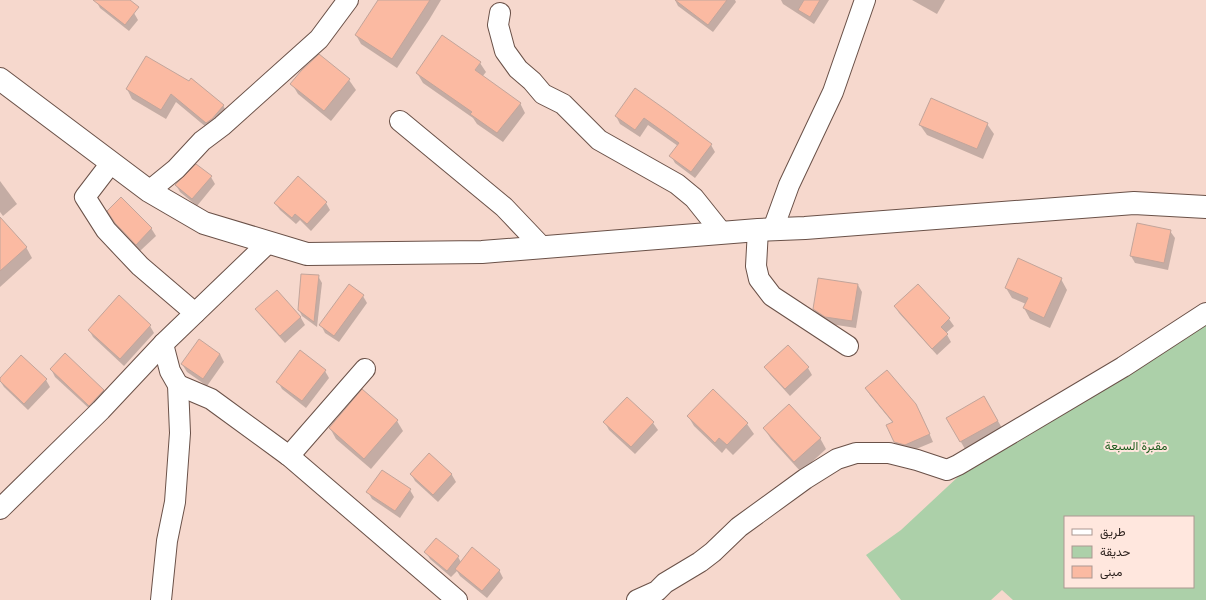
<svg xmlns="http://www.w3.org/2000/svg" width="1206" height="600" font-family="'DM Sans',Vazirmatn,sans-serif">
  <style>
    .green { fill: #acd0a9; fill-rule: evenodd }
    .shadow { fill: #0003 }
    .building { fill: #fbbaa2; stroke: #c2a59b }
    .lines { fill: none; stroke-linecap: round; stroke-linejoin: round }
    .minor-casing { stroke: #6a5148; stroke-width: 22 }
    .tertiary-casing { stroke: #6a5148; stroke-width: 24 }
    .minor { stroke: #fff; stroke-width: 20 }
    .tertiary { stroke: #fff; stroke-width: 22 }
    .labels { text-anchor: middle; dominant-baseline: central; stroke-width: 4; stroke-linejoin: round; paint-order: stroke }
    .park-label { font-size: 12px; fill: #205d1f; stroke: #ffe7de }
  </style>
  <rect width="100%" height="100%" fill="#f6d8cd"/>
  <path class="green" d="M 1206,321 L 1206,600 L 1013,600 L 1002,590 L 991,600 L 901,600 L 866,555 L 901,530 L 960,475 ZM 1065,517 L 1193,517 L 1193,587 L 1065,587 Z"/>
  <g class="shadow">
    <path d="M 97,0 L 117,0 L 134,13 L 138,20 L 129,31 L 100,8 L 96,1 Z"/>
    <path d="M 379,0 L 441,0 L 429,20 L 397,68 L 361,44 L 356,35 Z"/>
    <path d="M 675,0 L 735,0 L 736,2 L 713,32 L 678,6 Z"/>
    <path d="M 781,0 L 829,0 L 814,24 L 783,4 Z"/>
    <path d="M 912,0 L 945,0 L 937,14 Z"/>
    <path d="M 146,57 L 223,105 L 228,115 L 212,132 L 176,102 L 166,119 L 132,99 L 127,89 Z"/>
    <path d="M 480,63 L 486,72 L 482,77 L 520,103 L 525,113 L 503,142 L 477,124 L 473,118 L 423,83 L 417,73 Z"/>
    <path d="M 349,80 L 356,90 L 331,121 L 298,94 L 292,84 Z"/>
    <path d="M 635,90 L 711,145 L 715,152 L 695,178 L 675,163 L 671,156 L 678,146 L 648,125 L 640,137 L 620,124 L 616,116 Z"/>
    <path d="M 987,124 L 994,134 L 983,159 L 927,135 L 920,125 Z"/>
    <path d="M 211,177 L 215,184 L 197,206 L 180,192 L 176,185 Z"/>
    <path d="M 0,181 L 17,204 L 3,216 L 0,212 Z"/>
    <path d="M 275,203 L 326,203 L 330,210 L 311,231 L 300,220 L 296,224 L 280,210 Z"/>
    <path d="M 0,218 L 26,247 L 32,258 L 0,287 Z"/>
    <path d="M 113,218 L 151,228 L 156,236 L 140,251 L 120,230 Z"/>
    <path d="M 1170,231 L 1175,238 L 1168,270 L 1135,263 L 1131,256 Z"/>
    <path d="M 318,276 L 322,283 L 317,327 L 302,316 L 299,310 Z"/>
    <path d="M 1061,279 L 1067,290 L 1050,328 L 1030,319 L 1024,308 L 1026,304 L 1012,298 L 1006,288 Z"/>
    <path d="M 858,285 L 862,292 L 856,328 L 830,324 L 818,316 L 814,309 Z"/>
    <path d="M 918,285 L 949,319 L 954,326 L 946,333 L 951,342 L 937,355 L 899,313 L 895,306 Z"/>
    <path d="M 277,291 L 301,318 L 305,325 L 285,343 L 261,316 L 257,309 Z"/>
    <path d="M 363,296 L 367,303 L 339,342 L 325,333 L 321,325 Z"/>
    <path d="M 150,326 L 154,333 L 124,366 L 93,337 L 89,330 Z"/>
    <path d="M 220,354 L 224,362 L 207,386 L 187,372 L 182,364 Z"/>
    <path d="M 22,356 L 46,380 L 50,387 L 28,410 L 4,387 L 0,381 L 0,379 Z"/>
    <path d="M 766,367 L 808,368 L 812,375 L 790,396 L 770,374 Z"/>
    <path d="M 51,369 L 103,390 L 107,397 L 93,412 L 55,377 Z"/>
    <path d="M 325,371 L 329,378 L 306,408 L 282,389 L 278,382 Z"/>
    <path d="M 866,388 L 920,412 L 933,442 L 909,452 L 899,449 L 895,442 L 893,423 L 870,395 Z"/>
    <path d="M 713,390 L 747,424 L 754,434 L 733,455 L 726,448 L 722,453 L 694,426 L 688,416 Z"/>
    <path d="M 984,397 L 1002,428 L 965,449 L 947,418 Z"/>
    <path d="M 397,421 L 403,431 L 371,469 L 336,439 L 330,428 Z"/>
    <path d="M 605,423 L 653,423 L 658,430 L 635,454 L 609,430 Z"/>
    <path d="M 764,428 L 820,438 L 826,449 L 801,472 L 771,439 Z"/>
    <path d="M 429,454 L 452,475 L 456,482 L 438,502 L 415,481 L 411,474 Z"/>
    <path d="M 410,490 L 414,497 L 400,518 L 372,499 L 368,492 Z"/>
    <path d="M 426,552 L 458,557 L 461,562 L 499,570 L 503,578 L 487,598 L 460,576 L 457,571 L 451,577 L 430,559 Z"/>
  </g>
  <g class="building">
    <path d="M 93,0 L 130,0 L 139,7 L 125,25 Z"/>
    <path d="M 378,0 L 430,0 L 392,59 L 355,35 Z"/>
    <path d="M 675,0 L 727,0 L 708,25 Z"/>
    <path d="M 804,0 L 820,0 L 810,17 L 798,10 Z"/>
    <path d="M 442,35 L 481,62 L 475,70 L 521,103 L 497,133 L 470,114 L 472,112 L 416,73 Z"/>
    <path d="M 319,54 L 350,79 L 324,111 L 290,84 L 301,71 Z"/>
    <path d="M 146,56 L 189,81 L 191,78 L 224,105 L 212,119 L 206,123 L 171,94 L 161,110 L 126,89 Z"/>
    <path d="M 635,88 L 669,112 L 712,144 L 691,172 L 669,156 L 679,143 L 644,118 L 635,130 L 615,116 Z"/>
    <path d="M 931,98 L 988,123 L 977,149 L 919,125 Z"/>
    <path d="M 196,164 L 212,176 L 192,199 L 175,185 Z"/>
    <path d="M 298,176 L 327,202 L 307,224 L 295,214 L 292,218 L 274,203 Z"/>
    <path d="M 121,197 L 152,228 L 136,245 L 115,223 L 107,211 Z"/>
    <path d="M 0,217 L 27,247 L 0,271 Z"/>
    <path d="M 1137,223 L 1171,230 L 1164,263 L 1130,256 Z"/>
    <path d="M 1018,258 L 1062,278 L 1044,318 L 1023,308 L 1028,298 L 1005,288 Z"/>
    <path d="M 301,274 L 319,275 L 314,322 L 298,310 Z"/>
    <path d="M 818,278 L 858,284 L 852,321 L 825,317 L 813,309 Z"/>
    <path d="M 349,284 L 364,295 L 334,336 L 319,325 Z"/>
    <path d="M 918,284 L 950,318 L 941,327 L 948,334 L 932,349 L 894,306 Z"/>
    <path d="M 277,290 L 301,317 L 280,336 L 255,309 Z"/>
    <path d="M 119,295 L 151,325 L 120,359 L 88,330 Z"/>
    <path d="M 199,339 L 220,354 L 203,379 L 181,364 Z"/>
    <path d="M 788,345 L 809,367 L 785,389 L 764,367 Z"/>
    <path d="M 300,350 L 326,370 L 302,401 L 276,382 Z"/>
    <path d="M 65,353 L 104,390 L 89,406 L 50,369 Z"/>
    <path d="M 21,355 L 47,379 L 24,404 L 0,381 L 0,378 Z"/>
    <path d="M 887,370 L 916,404 L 930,434 L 905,445 L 894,442 L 886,425 L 893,422 L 865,388 Z"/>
    <path d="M 362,389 L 398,420 L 364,459 L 329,428 Z"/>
    <path d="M 713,389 L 748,423 L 727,445 L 719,438 L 715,443 L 687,416 Z"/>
    <path d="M 984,396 L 998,421 L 960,442 L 946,418 Z"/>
    <path d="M 627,397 L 654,422 L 631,447 L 603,422 Z"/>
    <path d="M 789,404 L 821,438 L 794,462 L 763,428 Z"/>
    <path d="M 429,453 L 452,474 L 433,495 L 410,474 Z"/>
    <path d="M 382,470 L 411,489 L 395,511 L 366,492 Z"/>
    <path d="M 436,538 L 459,556 L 447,571 L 424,552 Z"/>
    <path d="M 472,547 L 500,570 L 482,591 L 455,569 Z"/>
  </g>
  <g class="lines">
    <defs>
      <g id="minor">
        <path d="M 500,13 L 498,25 L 505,51 L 518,69 L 532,81 L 543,94 L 563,104 L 599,140 L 677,184 L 694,198 L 722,233"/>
        <path d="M 400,121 L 504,207 L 543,248"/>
        <path d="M 111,163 L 85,197 L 106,230 L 140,266 L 195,313"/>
        <path d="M 149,191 L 176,169 L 202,141 L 222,126 L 319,39 L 348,0"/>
        <path d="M 773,229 L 789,185 L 833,92 L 865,0"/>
        <path d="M 758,230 L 756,266 L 759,279 L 772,296 L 848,346"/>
        <path d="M 178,385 L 211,399 L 289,456 L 457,600"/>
        <path d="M 289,456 L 365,369"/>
        <path d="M 0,509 L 101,410 L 163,344 L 268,243"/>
        <path d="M 161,600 L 167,541 L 175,502 L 180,433 L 178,385 L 170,371 L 163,344"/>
        <path d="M 637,600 L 657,591 L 665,583 L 700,562 L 713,552 L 739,527 L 805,479 L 837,459 L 856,453 L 889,453 L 917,460 L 947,470 L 958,465 L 1123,367 L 1206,313"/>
      </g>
      <path id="tertiary" d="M 0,79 L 149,191 L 204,223 L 307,254 L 482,252 L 758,230 L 805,228 L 1134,203 L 1206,207"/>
    </defs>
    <use href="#minor" class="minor-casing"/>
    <use href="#tertiary" class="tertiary-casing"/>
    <use href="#minor" class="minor"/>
    <use href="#tertiary" class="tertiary"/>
  </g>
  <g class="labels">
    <g class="park-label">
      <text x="1136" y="446">مقبرة السبعة</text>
    </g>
  </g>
  <rect x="1064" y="516" width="130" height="72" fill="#ffe7de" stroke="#ab9891"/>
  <rect x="1072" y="529" width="20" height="6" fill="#ffffff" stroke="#ab9891"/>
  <text x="1100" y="536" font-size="12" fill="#2d221e">طريق</text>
  <rect x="1072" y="546" width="20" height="12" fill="#acd0a9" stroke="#ab9891"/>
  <text x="1100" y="556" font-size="12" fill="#2d221e">حديقة</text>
  <rect x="1072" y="566" width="20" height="12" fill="#fbbaa2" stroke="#ab9891"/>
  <text x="1100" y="576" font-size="12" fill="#2d221e">مبنى</text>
</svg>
